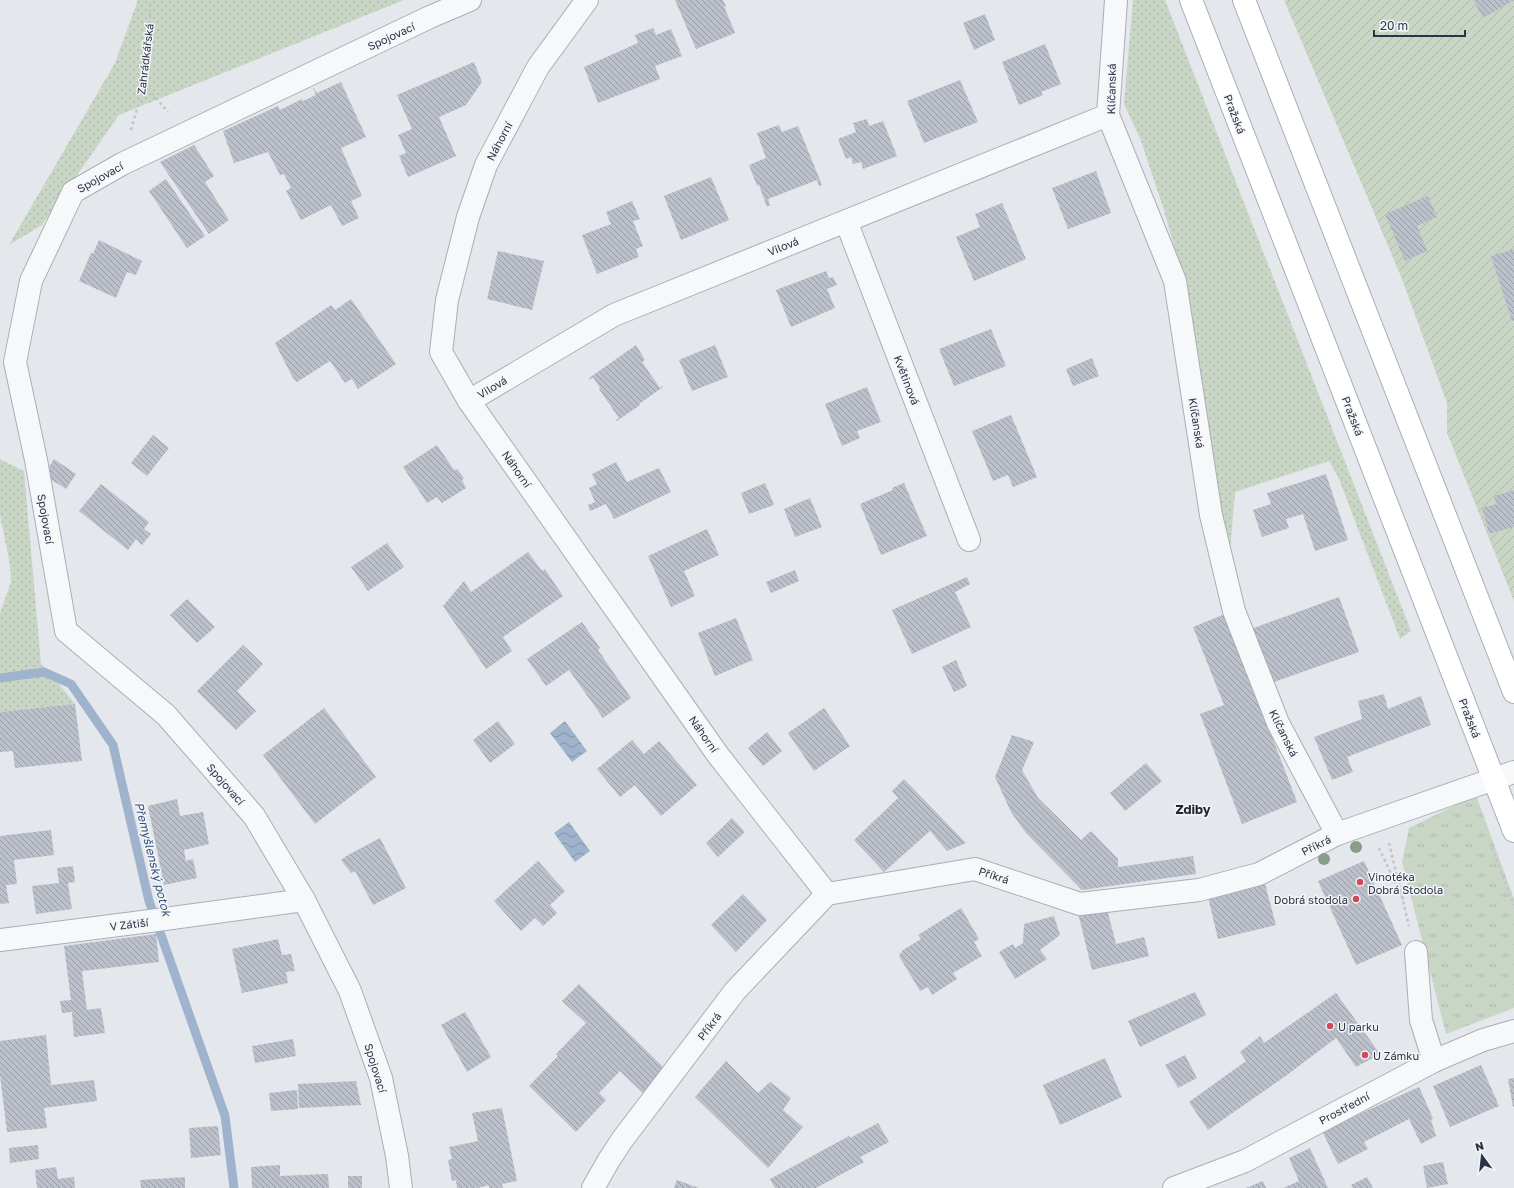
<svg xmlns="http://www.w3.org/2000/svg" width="1514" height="1188" font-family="'Golos Text',sans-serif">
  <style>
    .grass { fill: url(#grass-dots) }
    .park { fill: url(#park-tufts) }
    .garden { fill: url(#garden-furrows) }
    .water { fill: url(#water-waves) }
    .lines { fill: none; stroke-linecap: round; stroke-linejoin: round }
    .stream { stroke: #9fb4cc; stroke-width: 9 }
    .building { fill: url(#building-back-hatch) }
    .street-casing { stroke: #a9aeb7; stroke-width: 24 }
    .secondary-casing { stroke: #a9aeb7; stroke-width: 24 }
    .path { stroke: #c2c5cb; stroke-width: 2.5; stroke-dasharray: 3 3; stroke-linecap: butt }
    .street { stroke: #f7f8fa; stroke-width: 22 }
    .secondary { stroke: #fff; stroke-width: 22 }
    .tree { fill: #899d89 }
    .poi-dot { fill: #d1495b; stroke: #f4f6f9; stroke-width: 1.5 }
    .labels { text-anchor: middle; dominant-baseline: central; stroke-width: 3; stroke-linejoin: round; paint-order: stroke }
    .street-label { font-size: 11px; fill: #2b3445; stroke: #f4f6f9 }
    .poi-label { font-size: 11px; fill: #2b3445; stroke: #f4f6f9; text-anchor: start }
    .water-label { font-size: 12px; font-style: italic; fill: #34527a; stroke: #f4f6f9 }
    .quarter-label { font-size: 13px; font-weight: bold; fill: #1d2536; stroke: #f4f6f9 }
  </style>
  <defs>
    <pattern id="grass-dots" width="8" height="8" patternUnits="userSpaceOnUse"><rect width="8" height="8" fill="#c9d6c5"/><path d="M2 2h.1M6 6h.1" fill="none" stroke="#adb8ab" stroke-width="1.8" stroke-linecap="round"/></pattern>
    <pattern id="park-tufts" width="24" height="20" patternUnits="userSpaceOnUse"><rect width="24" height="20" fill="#c9d6c5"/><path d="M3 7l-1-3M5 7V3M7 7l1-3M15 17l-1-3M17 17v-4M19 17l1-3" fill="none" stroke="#adb8ab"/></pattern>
    <pattern id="garden-furrows" width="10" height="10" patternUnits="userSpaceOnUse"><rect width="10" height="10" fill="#c9d6c5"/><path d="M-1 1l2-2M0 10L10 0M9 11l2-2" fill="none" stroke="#adb8ab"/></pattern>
    <pattern id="water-waves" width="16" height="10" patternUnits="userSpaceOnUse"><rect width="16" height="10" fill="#9fb4cc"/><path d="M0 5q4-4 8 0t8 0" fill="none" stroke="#8293a7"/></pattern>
    <pattern id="building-back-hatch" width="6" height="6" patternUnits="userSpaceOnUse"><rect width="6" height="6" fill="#bbc0ca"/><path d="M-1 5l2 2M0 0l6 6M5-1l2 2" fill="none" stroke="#989da6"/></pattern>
  </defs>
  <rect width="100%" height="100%" fill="#e4e7ec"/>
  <g class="grass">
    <path d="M 138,0 L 404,0 L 119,115 L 42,225 L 9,245 L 115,63 Z"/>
    <path d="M 1133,0 L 1165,0 L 1411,631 L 1400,639 L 1339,479 L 1329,461 L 1235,492 L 1230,552 L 1216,507 L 1187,293 L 1164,210 L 1140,138 L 1124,104 Z"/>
    <path d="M 0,459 L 24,471 L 41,664 L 56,680 L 75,704 L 0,712 L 0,613 L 11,582 L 10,565 L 0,515 Z"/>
  </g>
  <path class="park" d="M 1476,795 L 1514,899 L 1514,1008 L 1446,1034 L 1402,862 L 1409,828 Z"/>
  <path class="garden" d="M 1284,0 L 1514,0 L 1514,490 L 1494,496 L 1496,504 L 1482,508 L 1489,534 L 1514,527 L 1514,601 L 1447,433 L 1447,403 L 1402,279 Z"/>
  <g class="water">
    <path d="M 565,721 L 587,751 L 572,762 L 550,733 Z"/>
    <path d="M 569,822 L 590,851 L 575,862 L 554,833 Z"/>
  </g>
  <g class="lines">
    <path class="stream" d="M 0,678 L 44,672 L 71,684 L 113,745 L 149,901 L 225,1116 L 234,1188"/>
  </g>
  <g class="building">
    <path d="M 675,0 L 723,0 L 726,6 L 724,6 L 735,33 L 696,49 Z"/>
    <path d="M 1473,0 L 1514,0 L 1483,18 Z"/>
    <path d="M 985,14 L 995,40 L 974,50 L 963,23 Z"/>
    <path d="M 653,28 L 656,35 L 671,29 L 682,56 L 655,66 L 660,79 L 598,103 L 584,67 L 638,43 L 635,35 Z"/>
    <path d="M 1045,44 L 1061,84 L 1041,92 L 1043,95 L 1019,105 L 1002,62 Z"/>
    <path d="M 474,62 L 482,82 L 466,105 L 439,117 L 456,156 L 408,177 L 399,156 L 406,153 L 398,135 L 412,129 L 397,95 Z"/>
    <path d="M 960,80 L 978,122 L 924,143 L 907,101 Z"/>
    <path d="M 341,82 L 366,137 L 341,148 L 362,196 L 351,201 L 359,218 L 342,226 L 331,205 L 301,220 L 286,191 L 291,188 L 284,174 L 280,175 L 268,152 L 234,163 L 223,131 L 278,106 L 280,110 L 302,99 L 303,101 L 316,95 L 313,88 L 314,88 L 317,93 Z"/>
    <path d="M 867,119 L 869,126 L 883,121 L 897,156 L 863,169 L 861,162 L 853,164 L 851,157 L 846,159 L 838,139 L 856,132 L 853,123 Z"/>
    <path d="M 779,125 L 782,132 L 798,126 L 822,185 L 819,186 L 817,180 L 768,199 L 770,205 L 767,207 L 759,185 L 757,186 L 749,165 L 766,158 L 757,133 Z"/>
    <path d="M 194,145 L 214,176 L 205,182 L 229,220 L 209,234 L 160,162 Z"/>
    <path d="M 1096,171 L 1111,213 L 1068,229 L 1052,188 Z"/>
    <path d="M 711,177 L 729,220 L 681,240 L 664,196 Z"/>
    <path d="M 166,179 L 205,236 L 187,248 L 149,191 Z"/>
    <path d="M 1428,196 L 1437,217 L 1417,226 L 1427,251 L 1405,261 L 1385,214 Z"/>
    <path d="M 632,201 L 640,219 L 633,221 L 643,246 L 636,249 L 639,257 L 597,274 L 582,235 L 611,224 L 606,212 Z"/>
    <path d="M 1002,203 L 1026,259 L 974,281 L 956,237 L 980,227 L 975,214 Z"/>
    <path d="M 99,240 L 142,261 L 136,275 L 127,272 L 116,298 L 79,281 L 91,253 L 93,254 Z"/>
    <path d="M 1514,249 L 1514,321 L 1512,321 L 1491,256 Z"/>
    <path d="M 498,251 L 544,261 L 532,310 L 487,299 Z"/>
    <path d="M 826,271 L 829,278 L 833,277 L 837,285 L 827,289 L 835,308 L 791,327 L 776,290 Z"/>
    <path d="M 351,299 L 396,364 L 358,389 L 352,379 L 345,383 L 330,361 L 297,382 L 293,378 L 275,343 L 331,305 L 335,310 Z"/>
    <path d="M 991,329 L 1006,366 L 954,386 L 939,349 Z"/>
    <path d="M 636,345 L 645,360 L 642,362 L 660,388 L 663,386 L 663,387 L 639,404 L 640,405 L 617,421 L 616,420 L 619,418 L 599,389 L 600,388 L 593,377 L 590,380 L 589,378 Z"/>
    <path d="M 715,345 L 728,377 L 692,391 L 679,360 Z"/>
    <path d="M 1092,358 L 1099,376 L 1073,386 L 1066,369 Z"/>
    <path d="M 867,387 L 881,422 L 857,431 L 860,438 L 842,446 L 825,404 Z"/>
    <path d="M 1011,415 L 1037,477 L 1013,487 L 1008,475 L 993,481 L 972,431 Z"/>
    <path d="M 153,435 L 169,448 L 147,476 L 131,463 Z"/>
    <path d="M 437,445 L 454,470 L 457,469 L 464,478 L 462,480 L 466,488 L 442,503 L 437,497 L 427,503 L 403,467 Z"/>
    <path d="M 54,459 L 76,474 L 66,489 L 44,475 Z"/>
    <path d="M 616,462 L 627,482 L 659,468 L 671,492 L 614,519 L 606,504 L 590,511 L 588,505 L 595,502 L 589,488 L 597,484 L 592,474 Z"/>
    <path d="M 1326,474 L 1348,540 L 1315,551 L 1303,514 L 1286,519 L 1289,528 L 1262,537 L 1253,510 L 1271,504 L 1267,493 Z"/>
    <path d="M 765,483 L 774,505 L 749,514 L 741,493 Z"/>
    <path d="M 904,483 L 927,536 L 881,555 L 860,504 L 893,490 L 892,488 Z"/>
    <path d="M 101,484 L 149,522 L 144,529 L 151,534 L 142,545 L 136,539 L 128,550 L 79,511 Z"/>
    <path d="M 1514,490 L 1514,527 L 1489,534 L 1482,508 L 1496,504 L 1494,496 Z"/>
    <path d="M 810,498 L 822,527 L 795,537 L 784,509 Z"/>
    <path d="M 707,529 L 719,555 L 684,571 L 695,596 L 671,607 L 648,556 Z"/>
    <path d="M 387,543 L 404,567 L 368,591 L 351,567 Z"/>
    <path d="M 528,552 L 542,571 L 545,569 L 563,596 L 503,637 L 512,651 L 486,669 L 443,606 L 464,581 L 471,592 Z"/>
    <path d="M 795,570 L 799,581 L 771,593 L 766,582 Z"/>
    <path d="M 967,577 L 970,584 L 955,592 L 971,627 L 912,654 L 892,610 Z"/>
    <path d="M 1339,597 L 1359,652 L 1271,683 L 1251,629 Z"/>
    <path d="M 187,599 L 215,627 L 197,643 L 170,615 Z"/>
    <path d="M 1225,614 L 1297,802 L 1242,824 L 1200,714 L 1224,705 L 1193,627 Z"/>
    <path d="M 736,618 L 753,660 L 715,676 L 698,633 Z"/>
    <path d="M 582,622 L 600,648 L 598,650 L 631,698 L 603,718 L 569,670 L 546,686 L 527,659 Z"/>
    <path d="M 243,645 L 263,664 L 237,691 L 256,711 L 236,730 L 197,691 Z"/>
    <path d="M 956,660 L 967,686 L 954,692 L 942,667 Z"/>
    <path d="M 1384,694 L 1388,709 L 1421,696 L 1431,725 L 1347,757 L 1353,772 L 1332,780 L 1314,737 L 1362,719 L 1358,701 Z"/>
    <path d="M 75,704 L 82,761 L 15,768 L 13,751 L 0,752 L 0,712 Z"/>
    <path d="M 324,708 L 376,777 L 315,824 L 263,755 Z"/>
    <path d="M 824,708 L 850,746 L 814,771 L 788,733 Z"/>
    <path d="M 498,721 L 515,744 L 490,763 L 473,740 Z"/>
    <path d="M 767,732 L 782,751 L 763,766 L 748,748 Z"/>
    <path d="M 1012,735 L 1034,742 L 1022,770 L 1038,798 L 1081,840 L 1091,831 L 1118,859 L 1118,867 L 1193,856 L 1196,874 L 1082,890 L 1026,833 L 1011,812 L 995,777 Z"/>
    <path d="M 632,740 L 644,754 L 659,741 L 697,785 L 661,816 L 635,785 L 620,797 L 597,769 Z"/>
    <path d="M 1146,763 L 1162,781 L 1125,811 L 1110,793 Z"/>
    <path d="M 904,779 L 966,843 L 947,851 L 930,831 L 884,872 L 854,840 L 898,798 L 892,791 Z"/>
    <path d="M 177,799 L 180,816 L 203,812 L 209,844 L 184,850 L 186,861 L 193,859 L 197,878 L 164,885 L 148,806 Z"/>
    <path d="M 732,818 L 745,832 L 718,857 L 706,843 Z"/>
    <path d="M 51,830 L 54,855 L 14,860 L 17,884 L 6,885 L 9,903 L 0,904 L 0,836 Z"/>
    <path d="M 380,838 L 406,888 L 373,905 L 355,871 L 351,873 L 341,860 L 348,855 Z"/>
    <path d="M 538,861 L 565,891 L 550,905 L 557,913 L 543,926 L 535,918 L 521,931 L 494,901 Z"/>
    <path d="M 1364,861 L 1402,945 L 1356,965 L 1318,881 Z"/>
    <path d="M 73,866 L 75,882 L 68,883 L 72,909 L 36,914 L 32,886 L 59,883 L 57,868 Z"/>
    <path d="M 1265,884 L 1276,925 L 1218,939 L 1208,897 Z"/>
    <path d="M 743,894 L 767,920 L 736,952 L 711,925 Z"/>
    <path d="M 961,908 L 979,939 L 974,942 L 982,956 L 953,973 L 957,979 L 932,995 L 928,987 L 920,991 L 899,956 L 903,950 L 921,939 L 918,935 Z"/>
    <path d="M 1107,909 L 1116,944 L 1144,937 L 1149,956 L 1092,970 L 1078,913 Z"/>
    <path d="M 1054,916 L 1060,935 L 1040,950 L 1047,959 L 1015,979 L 999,952 L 1013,944 L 1015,948 L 1023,943 L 1024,924 Z"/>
    <path d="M 156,934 L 159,962 L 82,971 L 87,1010 L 101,1008 L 105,1033 L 74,1037 L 72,1012 L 62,1013 L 60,1001 L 71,1000 L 64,946 Z"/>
    <path d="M 278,939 L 282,955 L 291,954 L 295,971 L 286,972 L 288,983 L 242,993 L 232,949 Z"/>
    <path d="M 579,984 L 664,1068 L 643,1093 L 620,1071 L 599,1093 L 606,1100 L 576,1132 L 529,1086 L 558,1056 L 556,1054 L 586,1023 L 562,1001 Z"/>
    <path d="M 1195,992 L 1206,1015 L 1140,1047 L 1128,1021 Z"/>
    <path d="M 1336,993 L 1380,1054 L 1356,1067 L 1336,1038 L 1287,1075 L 1208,1130 L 1189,1102 L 1246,1061 L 1240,1052 L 1260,1036 L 1264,1043 Z"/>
    <path d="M 465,1012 L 491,1057 L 467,1072 L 441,1025 Z"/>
    <path d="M 46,1035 L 51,1085 L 94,1080 L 97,1101 L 44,1108 L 47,1128 L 7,1132 L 0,1075 L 0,1041 Z"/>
    <path d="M 293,1039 L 296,1056 L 255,1063 L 252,1046 Z"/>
    <path d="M 1185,1055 L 1197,1078 L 1178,1088 L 1165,1065 Z"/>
    <path d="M 1105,1058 L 1122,1097 L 1060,1125 L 1043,1085 Z"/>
    <path d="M 726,1061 L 758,1093 L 770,1082 L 791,1098 L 783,1110 L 803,1127 L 768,1168 L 695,1097 Z"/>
    <path d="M 1481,1065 L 1499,1106 L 1450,1127 L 1433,1086 Z"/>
    <path d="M 1514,1078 L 1514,1107 L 1513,1107 L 1508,1079 Z"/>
    <path d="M 356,1081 L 361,1105 L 299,1108 L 298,1084 Z"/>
    <path d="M 1419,1087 L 1433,1118 L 1431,1120 L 1436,1136 L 1421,1144 L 1409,1119 L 1364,1142 L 1368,1149 L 1338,1164 L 1322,1131 Z"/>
    <path d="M 297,1090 L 298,1109 L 271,1111 L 269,1093 Z"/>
    <path d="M 502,1108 L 517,1181 L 502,1184 L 503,1188 L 489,1188 L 489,1185 L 478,1188 L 457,1188 L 456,1180 L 452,1181 L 448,1160 L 452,1159 L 449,1147 L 478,1141 L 472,1113 Z"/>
    <path d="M 878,1123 L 889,1142 L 860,1157 L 864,1162 L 816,1188 L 775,1188 L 770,1179 L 849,1136 L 850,1138 Z"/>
    <path d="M 218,1126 L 221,1155 L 191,1158 L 189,1128 Z"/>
    <path d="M 38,1145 L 39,1159 L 10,1163 L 9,1148 Z"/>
    <path d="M 1310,1148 L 1328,1188 L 1283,1188 L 1299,1181 L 1289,1158 Z"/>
    <path d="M 1443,1162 L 1448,1184 L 1427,1188 L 1423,1166 Z"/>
    <path d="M 280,1165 L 280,1176 L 328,1174 L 329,1188 L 252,1188 L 251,1167 Z"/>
    <path d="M 56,1167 L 58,1179 L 74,1177 L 75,1188 L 37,1188 L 35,1170 Z"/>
    <rect x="348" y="1176" width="14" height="12"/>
    <path d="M 185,1177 L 185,1188 L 141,1188 L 140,1180 Z"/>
    <path d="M 1367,1177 L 1373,1188 L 1353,1188 L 1351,1185 Z"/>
    <path d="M 677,1180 L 699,1188 L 674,1188 Z"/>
    <path d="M 1263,1181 L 1266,1188 L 1246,1188 Z"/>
  </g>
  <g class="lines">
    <defs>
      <g id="street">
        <path d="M 587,0 L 538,67 L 486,165 L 468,217 L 447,300 L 441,352 L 469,401 L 718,755 L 827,894"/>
        <path d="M 1116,0 L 1108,115 L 1175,281 L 1211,515 L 1234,611 L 1278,723 L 1337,834"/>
        <path d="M 846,221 L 969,540"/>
        <path d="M 469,401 L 614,315 L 1108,115"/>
        <path d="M 0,940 L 150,921 L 304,900"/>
        <path d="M 1416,952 L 1421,1020 L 1434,1061"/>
        <path d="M 401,1188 L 397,1156 L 381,1078 L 350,991 L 304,900 L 254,816 L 166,715 L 66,631 L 36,460 L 15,362 L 31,281 L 73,192 L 122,164 L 430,17 L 470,0"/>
        <path d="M 593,1188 L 609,1160 L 622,1140 L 735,991 L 827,894 L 975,869 L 1080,904 L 1199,890 L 1259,874 L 1337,834 L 1514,772"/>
        <path d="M 1174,1188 L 1245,1161 L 1434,1061 L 1483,1040 L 1514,1031"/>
      </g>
      <g id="secondary">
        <path d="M 1191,0 L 1514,831"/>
        <path d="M 1244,0 L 1514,692"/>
      </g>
    </defs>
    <use href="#street" class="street-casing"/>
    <use href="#secondary" class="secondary-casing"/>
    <g class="path">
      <path d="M 144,84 L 168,112"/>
      <path d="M 131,130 L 144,84 L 150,21 L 150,0"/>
      <path d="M 1389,843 L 1409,926"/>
      <path d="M 1379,848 L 1404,901"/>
      <path d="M 1492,848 L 1514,905"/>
    </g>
    <use href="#street" class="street"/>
    <use href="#secondary" class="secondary"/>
  </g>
  <g class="tree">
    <circle cx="1356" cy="847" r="6"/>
    <circle cx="1324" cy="859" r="6"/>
  </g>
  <g class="poi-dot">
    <circle cx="1360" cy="882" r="4"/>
    <circle cx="1356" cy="899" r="4"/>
    <circle cx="1330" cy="1026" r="4"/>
    <circle cx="1365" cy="1055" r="4"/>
  </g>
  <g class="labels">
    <g class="street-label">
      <text transform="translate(391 36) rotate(-25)">Spojovací</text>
      <text transform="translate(145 59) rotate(-83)">Zahrádkářská</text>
      <text transform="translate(1111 89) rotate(-89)">Klíčanská</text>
      <text transform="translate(1235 114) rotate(69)">Pražská</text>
      <text transform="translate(499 141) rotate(-62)">Náhorní</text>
      <text transform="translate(100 177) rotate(-29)">Spojovací</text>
      <text transform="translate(783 246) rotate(-22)">Vilová</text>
      <text transform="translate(907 380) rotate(69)">Květinová</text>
      <text transform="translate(492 387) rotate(-31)">Vilová</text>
      <text transform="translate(1353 416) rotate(69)">Pražská</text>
      <text transform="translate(1197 423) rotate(81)">Klíčanská</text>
      <text transform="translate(517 469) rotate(55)">Náhorní</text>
      <text transform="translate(46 519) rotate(80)">Spojovací</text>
      <text transform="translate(1470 718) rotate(69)">Pražská</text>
      <text transform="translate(1284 733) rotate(64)">Klíčanská</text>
      <text transform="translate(704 734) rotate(55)">Náhorní</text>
      <text transform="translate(226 784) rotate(49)">Spojovací</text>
      <text transform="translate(1316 845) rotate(-27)">Příkrá</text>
      <text transform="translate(994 875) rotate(18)">Příkrá</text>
      <text transform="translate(129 924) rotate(-7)">V Zátiší</text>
      <text transform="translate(709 1026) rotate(-53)">Příkrá</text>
      <text transform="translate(376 1068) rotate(73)">Spojovací</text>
      <text transform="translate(1344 1108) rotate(-28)">Prostřední</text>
    </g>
    <g class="poi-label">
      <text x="1368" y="876">Vinotéka<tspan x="1368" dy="13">Dobrá Stodola</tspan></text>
      <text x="1348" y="899" text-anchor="end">Dobrá stodola</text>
      <text x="1338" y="1026">U parku</text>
      <text x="1373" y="1055">U Zámku</text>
    </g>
    <g class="water-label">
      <text transform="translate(153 859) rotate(76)">Přemyšlenský potok</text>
    </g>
    <g class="quarter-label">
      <text x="1193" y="809">Zdiby</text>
    </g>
  </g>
  <g transform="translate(1482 1156) rotate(345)" stroke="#f4f6f9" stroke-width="3" paint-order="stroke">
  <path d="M0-3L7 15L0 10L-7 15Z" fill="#2b3445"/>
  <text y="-6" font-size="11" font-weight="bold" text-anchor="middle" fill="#2b3445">N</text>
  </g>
  <path d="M1374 30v6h91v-6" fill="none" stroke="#2b3445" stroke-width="2"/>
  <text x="1380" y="30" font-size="12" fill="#2b3445" stroke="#f4f6f9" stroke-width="3" paint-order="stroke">20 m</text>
</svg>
